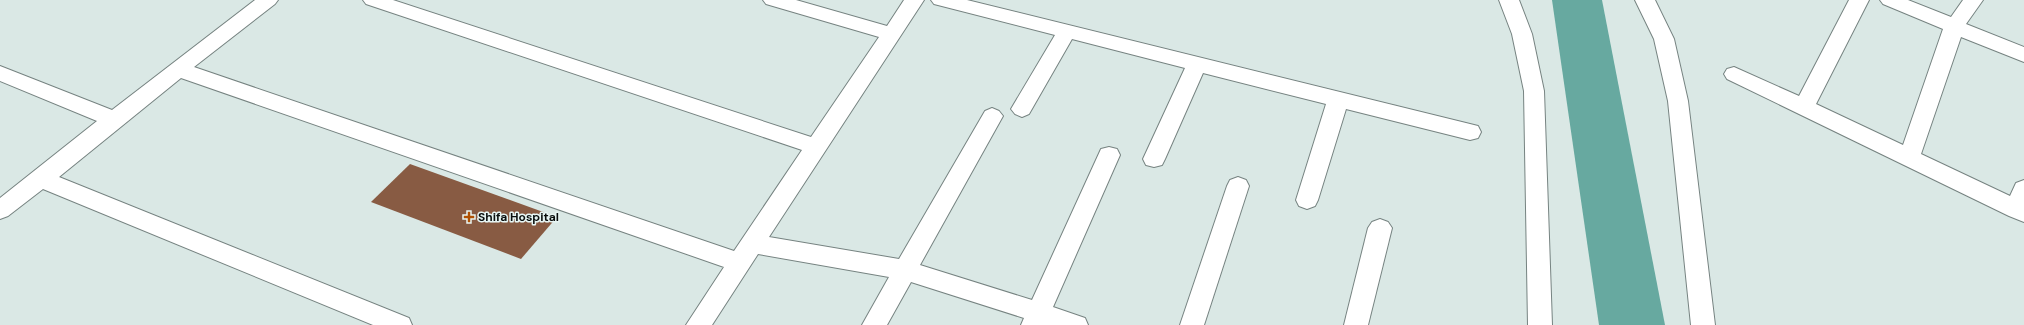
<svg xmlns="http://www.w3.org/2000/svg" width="2024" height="325" font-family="'DM Sans',sans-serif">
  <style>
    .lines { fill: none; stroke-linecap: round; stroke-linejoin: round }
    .river { fill: #67a9a0; fill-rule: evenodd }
    .building { fill: #885b43 }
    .minor-casing { stroke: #768381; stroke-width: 2 }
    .minor { fill: #fff; fill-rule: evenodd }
    .poi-dot { fill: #b05103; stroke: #e7f5f3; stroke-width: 1.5 }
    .labels { text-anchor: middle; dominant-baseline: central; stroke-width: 3; stroke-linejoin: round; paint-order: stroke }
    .poi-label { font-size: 12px; font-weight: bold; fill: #0a0f0e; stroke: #e7f5f3; text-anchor: start }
  </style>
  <rect width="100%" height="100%" fill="#dae8e5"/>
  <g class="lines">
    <path class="river" d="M 1552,0 L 1602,0 L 1665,325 L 1599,325 Z"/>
  </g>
  <path class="building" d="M 410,164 L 557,217 L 521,259 L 371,202 Z"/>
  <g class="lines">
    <defs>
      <g id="minor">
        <path d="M 255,0 L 278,0 L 275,4 L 194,67 L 734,251 L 802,150 L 366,4 L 363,0 L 393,0 L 811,137 L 879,37 L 766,4 L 763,0 L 796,0 L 887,26 L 904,0 L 924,0 L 769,237 L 899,259 L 985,111 L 992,108 L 999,111 L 1003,116 L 920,265 L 1032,300 L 1101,149 L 1109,147 L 1117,149 L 1120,155 L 1053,307 L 1085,318 L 1088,325 L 1021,325 L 1024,318 L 911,282 L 887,325 L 862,325 L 889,277 L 758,254 L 712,325 L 686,325 L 724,267 L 181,78 L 59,177 L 409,318 L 412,325 L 373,325 L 43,189 L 8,216 L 0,219 L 0,198 L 97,121 L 0,81 L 0,66 L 112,110 Z"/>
        <path d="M 931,0 L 967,0 L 1470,124 L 1478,126 L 1481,132 L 1478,138 L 1470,140 L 1346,109 L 1318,200 L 1315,206 L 1307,209 L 1299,206 L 1296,200 L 1326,104 L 1203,73 L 1165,159 L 1162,165 L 1154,167 L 1146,165 L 1143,159 L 1185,68 L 1072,39 L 1029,114 L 1022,117 L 1015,114 L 1011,109 L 1055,35 L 934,4 Z"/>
        <path d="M 1499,0 L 1519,0 L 1532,34 L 1544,91 L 1552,325 L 1528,325 L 1524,91 L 1512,34 Z"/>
        <path d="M 1635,0 L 1655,0 L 1674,39 L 1688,101 L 1715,325 L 1691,325 L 1668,101 L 1654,39 Z"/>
        <path d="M 1849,0 L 1869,0 L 1816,104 L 1903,145 L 1943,29 L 1883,4 L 1880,0 L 1908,0 L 1951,17 L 1963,0 L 1983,0 L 1966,24 L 2024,47 L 2024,62 L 1961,37 L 1921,154 L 2010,196 L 2016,183 L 2024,180 L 2024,222 L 2009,216 L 1727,79 L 1724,74 L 1727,69 L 1734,67 L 1799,96 Z"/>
        <path d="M 1238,177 L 1246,180 L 1249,186 L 1204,325 L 1180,325 L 1227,186 L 1230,180 Z"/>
        <path d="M 1380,219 L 1388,222 L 1392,228 L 1368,325 L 1344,325 L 1368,228 L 1372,222 Z"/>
      </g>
    </defs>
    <use href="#minor" class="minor-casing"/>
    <use href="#minor" class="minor"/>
  </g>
  <path class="poi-dot" d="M467 211h4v4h4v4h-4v4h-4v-4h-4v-4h4z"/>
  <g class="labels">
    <g class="poi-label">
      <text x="478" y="217">Shifa Hospital</text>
    </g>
  </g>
</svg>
